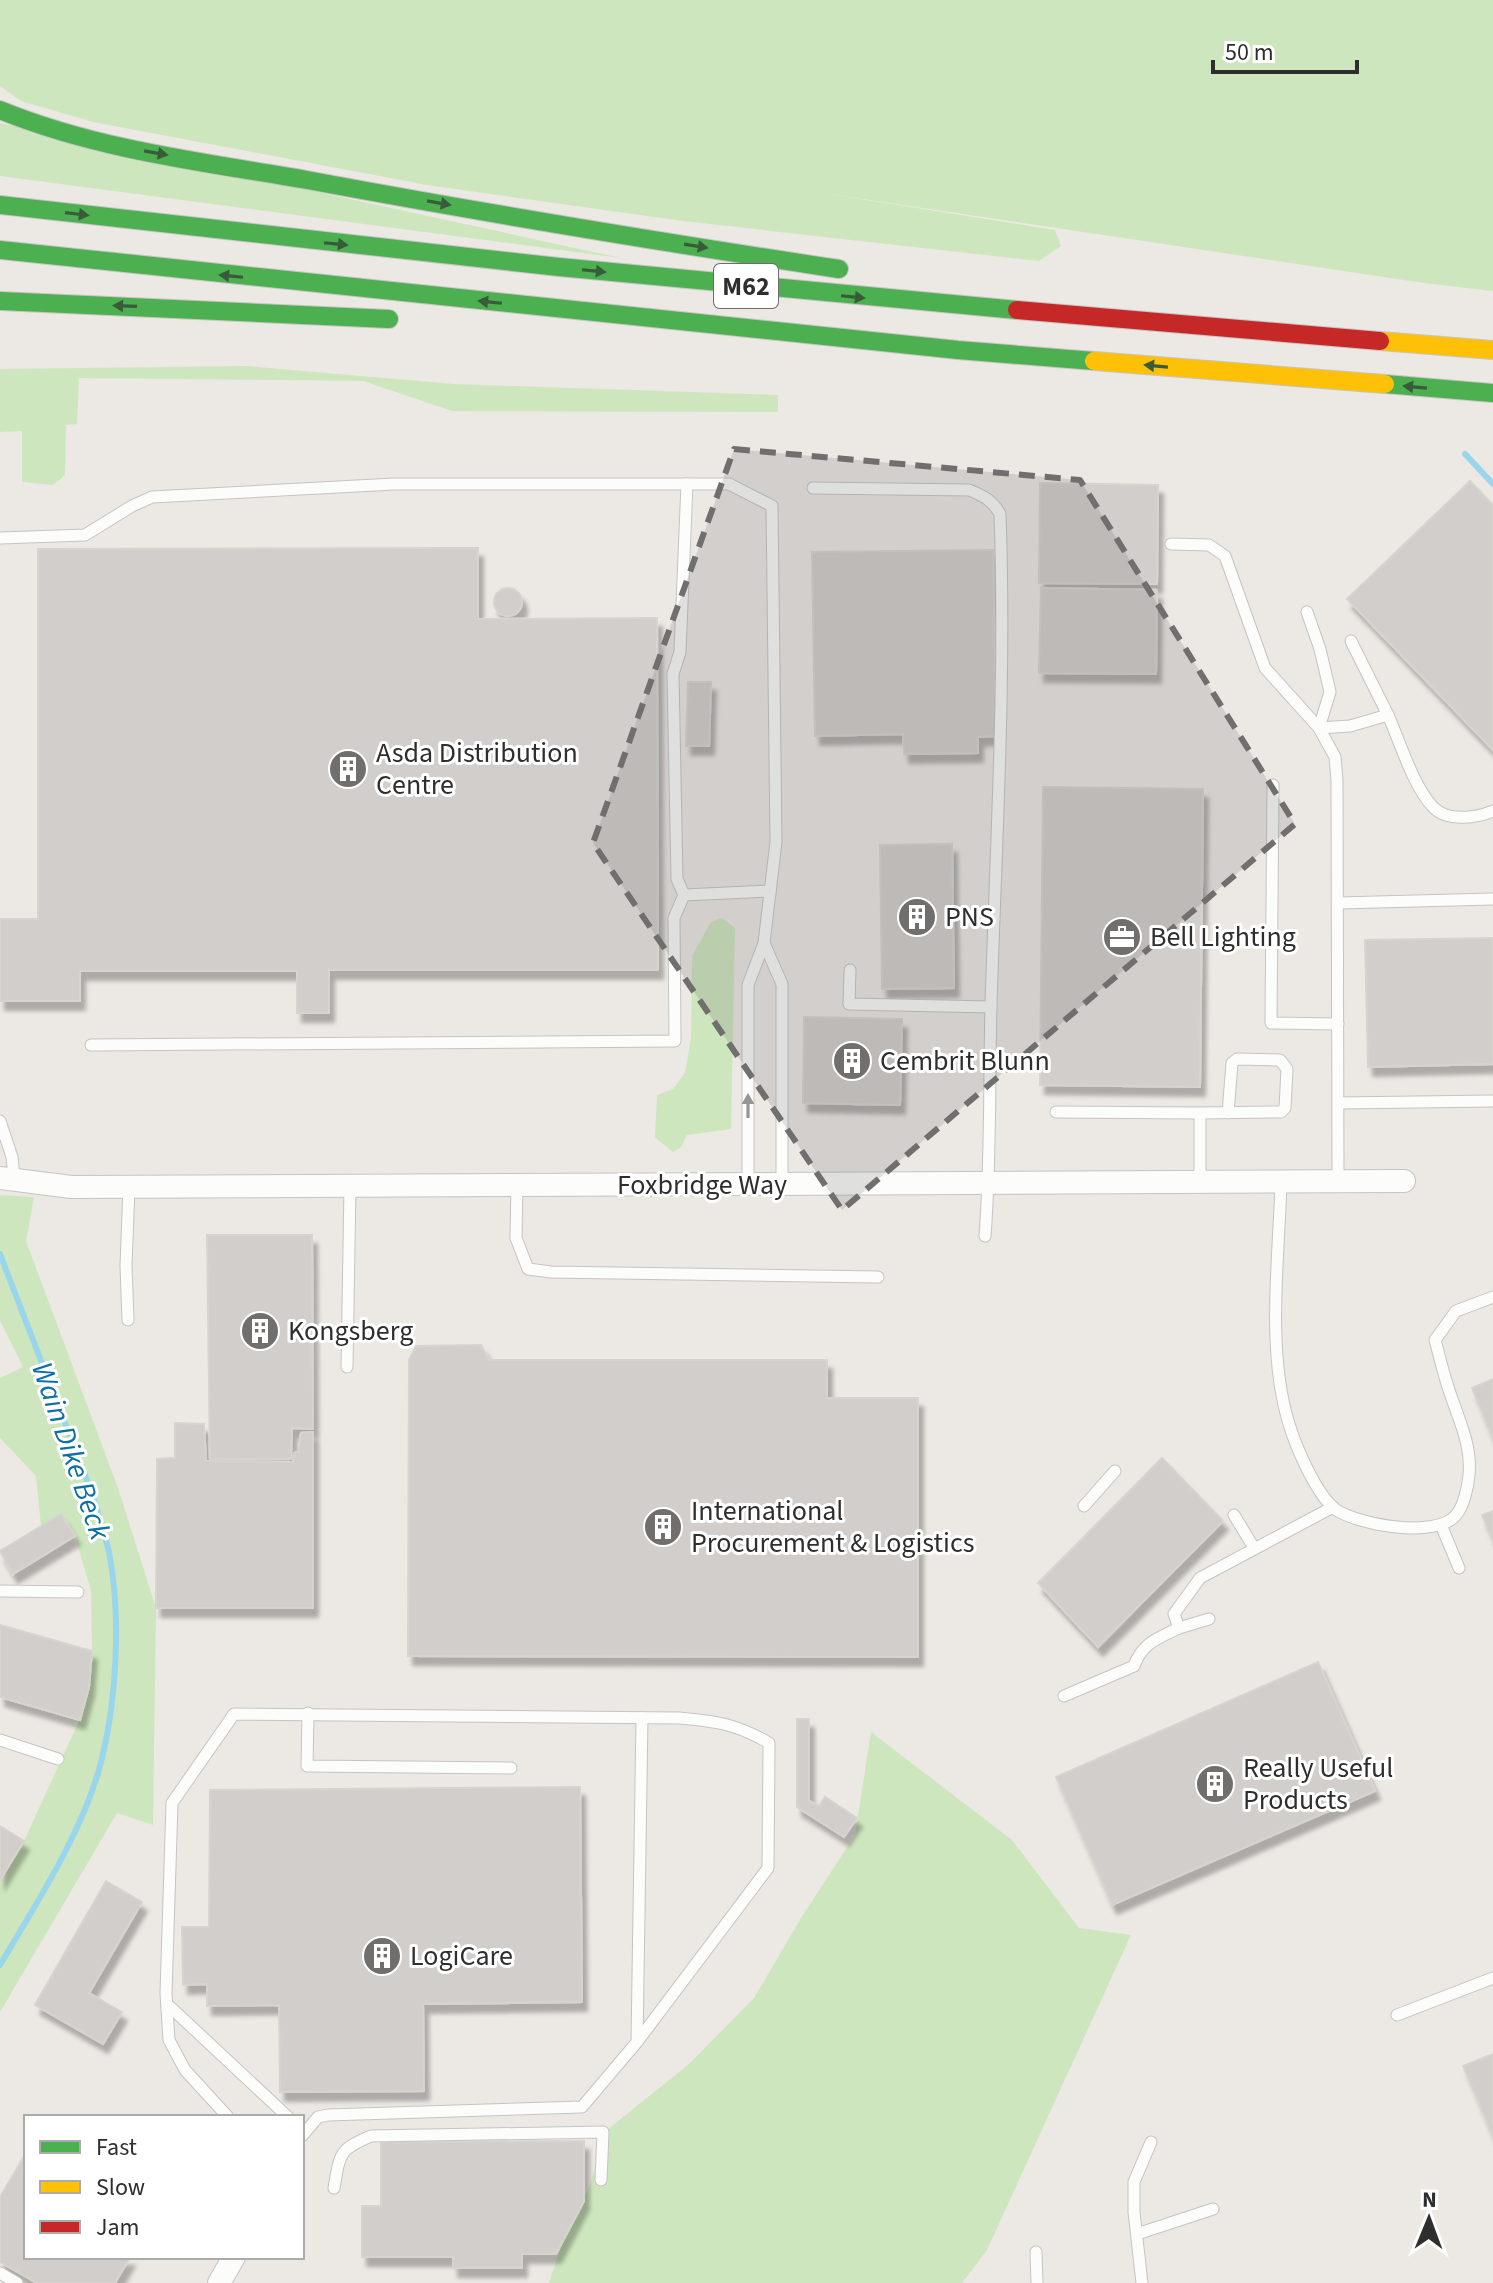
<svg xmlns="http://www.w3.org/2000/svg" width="1493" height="2283" font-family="'Source Sans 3',sans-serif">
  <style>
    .green { fill: #cee6be }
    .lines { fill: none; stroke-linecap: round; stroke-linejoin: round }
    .stream { stroke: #99d6ec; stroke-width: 6 }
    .building { fill: #d1cecb; stroke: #d7d4d0; stroke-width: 2; filter: url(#shadow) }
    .lane-casing { stroke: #c5c4c5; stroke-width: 13 }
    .street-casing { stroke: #c5c4c5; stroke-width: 24 }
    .fast-casing { stroke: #c6c5c4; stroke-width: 20 }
    .slow-casing { stroke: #c6c5c4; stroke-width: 20 }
    .jam-casing { stroke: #c6c5c4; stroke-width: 20 }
    .lane { stroke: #fcfcfb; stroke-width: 11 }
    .street { stroke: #fcfcfb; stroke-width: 22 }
    .fast { stroke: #4caf50; stroke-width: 18 }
    .slow { stroke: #ffc107; stroke-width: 18 }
    .jam { stroke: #c62828; stroke-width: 18 }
    .oneway { fill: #385b3a }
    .oneway2 { fill: #959594 }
    .marked { fill: #706f6e; fill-opacity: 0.2; stroke: #706f6e; stroke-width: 6; stroke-dasharray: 16 10; stroke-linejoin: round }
    .labels { text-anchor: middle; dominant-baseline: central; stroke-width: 6; stroke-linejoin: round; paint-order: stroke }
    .shield { fill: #fff; stroke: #6d6d6d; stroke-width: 2 }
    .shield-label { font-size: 26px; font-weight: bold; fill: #2e2e2e }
    .poi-label { font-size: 28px; fill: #2e2e2e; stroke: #fff; text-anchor: start }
    .street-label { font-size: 28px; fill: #2e2e2e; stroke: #fff }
    .water-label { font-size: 30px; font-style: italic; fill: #0d6fa3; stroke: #fff }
  </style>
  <defs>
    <filter id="shadow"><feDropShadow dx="5" dy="9" stdDeviation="2" flood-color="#0004"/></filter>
  </defs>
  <rect width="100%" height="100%" fill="#ece8e4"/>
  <g class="green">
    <path d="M 0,0 L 1493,0 L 1493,291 L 1424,283 L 816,192 L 1055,230 L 1061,246 L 1039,261 L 683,221 L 427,185 L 93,122 L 21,101 L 0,86 Z"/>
    <path d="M 0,123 L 621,258 L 0,176 Z"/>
    <path d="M 246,366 L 454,384 L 778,395 L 778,412 L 452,411 L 363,381 L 79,378 L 77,424 L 66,425 L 65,475 L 53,485 L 22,482 L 22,431 L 0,432 L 0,369 Z"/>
    <path d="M 722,918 L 735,928 L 731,1129 L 687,1135 L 681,1147 L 673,1152 L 655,1137 L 657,1095 L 673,1089 L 685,1073 L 691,1038 L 692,956 L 711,922 Z"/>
    <path d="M 0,1195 L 34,1197 L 26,1241 L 118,1488 L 156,1608 L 153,1825 L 117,1813 L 0,2012 L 0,1880 L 24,1841 L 80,1719 L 92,1651 L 91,1591 L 75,1536 L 61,1514 L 41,1526 L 36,1476 L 0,1438 L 0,1378 L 23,1367 L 0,1321 Z"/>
    <path d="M 871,1732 L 1012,1840 L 1079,1928 L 1131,1935 L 987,2250 L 962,2283 L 549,2283 L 561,2246 L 589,2187 L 607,2130 L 689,2064 L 754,1998 L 801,1918 L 855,1835 Z"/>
  </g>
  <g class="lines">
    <g class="stream">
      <path d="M 1465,454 L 1493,484"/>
      <path d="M 0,1254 L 90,1488 C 97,1509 104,1530 109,1552 C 121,1613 117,1698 102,1758 C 86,1827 36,1904 0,1965"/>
    </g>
  </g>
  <g class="building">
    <path d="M 1470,481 L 1493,505 L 1493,750 L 1347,599 Z"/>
    <path d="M 1040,483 L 1158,485 L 1157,584 L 1039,583 Z"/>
    <path d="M 478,548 L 478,619 L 657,618 L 658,970 L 329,970 L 329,1013 L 297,1013 L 297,971 L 80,971 L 80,1001 L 0,1001 L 0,919 L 38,919 L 38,549 Z"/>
    <path d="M 993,550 L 996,736 L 978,737 L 978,753 L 904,754 L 903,734 L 815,736 L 812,552 Z"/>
    <circle cx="508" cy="602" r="14"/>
    <path d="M 1041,588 L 1157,590 L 1156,674 L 1039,673 Z"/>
    <path d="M 688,682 L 711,682 L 709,746 L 686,746 Z"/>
    <path d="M 1043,787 L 1203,789 L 1200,1087 L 1040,1085 Z"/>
    <path d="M 952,844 L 954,988 L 882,989 L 880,845 Z"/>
    <path d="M 1493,938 L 1493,1064 L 1368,1067 L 1365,940 Z"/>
    <path d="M 804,1017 L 902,1019 L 900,1105 L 803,1103 Z"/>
    <path d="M 207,1235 L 312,1235 L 313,1429 L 292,1428 L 291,1459 L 210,1459 Z"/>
    <path d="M 481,1345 L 489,1360 L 827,1360 L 827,1398 L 918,1398 L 918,1657 L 408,1656 L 409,1360 L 416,1346 Z"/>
    <path d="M 1493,1379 L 1493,1439 L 1472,1388 Z"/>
    <path d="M 175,1423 L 204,1424 L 206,1461 L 293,1462 L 294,1453 L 299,1452 L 301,1433 L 313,1432 L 313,1608 L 156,1608 L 157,1459 L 175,1458 Z"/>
    <path d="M 1162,1458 L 1223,1521 L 1098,1647 L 1038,1583 Z"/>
    <path d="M 1493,1511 L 1493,1541 L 1482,1515 Z"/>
    <path d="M 61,1514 L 75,1536 L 13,1574 L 0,1551 Z"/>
    <path d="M 0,1625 L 92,1651 L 89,1687 L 80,1720 L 0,1697 Z"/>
    <path d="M 1318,1662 L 1375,1791 L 1112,1905 L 1056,1777 Z"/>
    <path d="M 797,1719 L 809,1719 L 809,1801 L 819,1806 L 825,1797 L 857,1818 L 844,1837 L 797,1807 Z"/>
    <path d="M 580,1787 L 582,2002 L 423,2004 L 424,2091 L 280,2092 L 279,2005 L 207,2006 L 207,1984 L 183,1985 L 182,1927 L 209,1927 L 210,1790 Z"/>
    <path d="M 0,1826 L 24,1841 L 0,1880 Z"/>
    <path d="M 106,1881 L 142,1902 L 89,1993 L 122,2012 L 103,2044 L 35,2005 Z"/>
    <path d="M 1493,2054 L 1493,2137 L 1463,2066 Z"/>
    <path d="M 584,2141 L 584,2201 L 556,2254 L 522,2254 L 522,2268 L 453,2268 L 453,2257 L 362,2257 L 362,2206 L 381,2206 L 381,2142 Z"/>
    <path d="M 26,2153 L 26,2257 L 130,2257 L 115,2283 L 37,2283 L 0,2262 L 0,2197 Z"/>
  </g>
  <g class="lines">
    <defs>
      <g id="lane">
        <path d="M 687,484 L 680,652 L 673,674 L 677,879 L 684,895 L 770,891"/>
        <path d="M 813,488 L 969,490 C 984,496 992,500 1000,514 C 1006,678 996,842 991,1005 C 989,1082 991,1159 985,1236"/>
        <path d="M 0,538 L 85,535 L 132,506 L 152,497 L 394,484 L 729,484 L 772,506 L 776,842 L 764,943"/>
        <path d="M 1171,544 L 1209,545 L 1225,556 L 1265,668 L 1319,728 L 1335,757 L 1337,780 L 1338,1181"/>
        <path d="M 1307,612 L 1320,649 L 1330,692 L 1319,728 L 1350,726 L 1388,715 C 1400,742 1413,786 1433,807 C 1447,822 1476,818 1493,811"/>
        <path d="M 1351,641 L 1388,715"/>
        <path d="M 1273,785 L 1271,1023 L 1338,1024"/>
        <path d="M 1338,903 L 1493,899"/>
        <path d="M 850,970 L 849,1004 L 991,1007"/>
        <path d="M 91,1045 L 675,1041 L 674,918 L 684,895"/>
        <path d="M 1338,1103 L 1493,1101"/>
        <path d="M 1056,1112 L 1200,1113 L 1200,1182"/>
        <path d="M 1200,1113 L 1273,1112 L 1281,1112 L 1285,1108 L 1287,1069 L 1280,1060 L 1237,1059 L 1232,1063 L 1228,1113"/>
        <path d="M 0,1121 L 12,1157 L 14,1178"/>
        <path d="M 1281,1182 C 1279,1258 1266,1350 1289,1424 C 1296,1447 1316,1494 1335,1509 C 1357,1525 1437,1539 1456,1515 C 1464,1506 1468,1486 1469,1475 C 1472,1446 1459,1420 1450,1393 C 1444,1376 1440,1358 1435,1340 L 1456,1311 L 1493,1297"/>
        <path d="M 748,1184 L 748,985 L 764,943 L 782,984 L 782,1184"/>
        <path d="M 517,1185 L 516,1238 L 528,1269 L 551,1272 L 878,1277"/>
        <path d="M 128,1320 L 126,1266 L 129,1187"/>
        <path d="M 347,1367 L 350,1186"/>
        <path d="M 1084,1506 L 1115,1471"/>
        <path d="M 1234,1515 L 1254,1548"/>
        <path d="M 1441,1525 L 1459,1568"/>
        <path d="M 0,1591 L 78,1592"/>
        <path d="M 1209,1619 L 1179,1628 L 1174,1614 L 1200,1578 L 1333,1507"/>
        <path d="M 1064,1696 L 1134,1666 C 1142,1643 1158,1638 1179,1628"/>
        <path d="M 308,1713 L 307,1766 L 511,1768"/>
        <path d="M 0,1740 L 58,1759"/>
        <path d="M 167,2004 L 288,2117"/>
        <path d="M 1397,2015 L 1493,1978"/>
        <path d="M 228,2117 L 185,2070 L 169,2040 L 166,1993 L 172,1803 L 234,1714 L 679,1718 C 715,1721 737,1724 769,1743 L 768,1868 L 637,2042"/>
        <path d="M 302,2136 L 318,2117 L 328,2115 L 582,2107 L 637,2042 L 642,1718"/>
        <path d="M 334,2188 C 340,2154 338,2150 371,2136 L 603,2132 L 601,2180"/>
        <path d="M 1137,2234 L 1213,2209"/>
        <path d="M 1036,2252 L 1037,2283"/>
        <path d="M 0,2273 L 17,2283"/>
        <path d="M 1142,2283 L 1134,2212 L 1134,2182 L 1151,2142"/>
      </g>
      <g id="street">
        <path d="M 0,1178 L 71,1187 L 1404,1181"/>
        <path d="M 219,2283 L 234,2257"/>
      </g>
      <g id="fast">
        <path d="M 0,110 C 98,150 203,162 307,180 C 484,213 661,242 839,269"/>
        <path d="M 0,205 L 559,267 L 1017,310"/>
        <path d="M 0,250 L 958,350 L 1094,361"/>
        <path d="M 0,301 L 389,319"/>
        <path d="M 1385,384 L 1493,393"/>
      </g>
      <g id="slow">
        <path d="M 1380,341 L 1493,350"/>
        <path d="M 1094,361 L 1385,384"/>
      </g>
      <path id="jam" d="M 1017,310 L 1380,341"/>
    </defs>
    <use href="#lane" class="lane-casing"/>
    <use href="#street" class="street-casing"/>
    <use href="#fast" class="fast-casing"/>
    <use href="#slow" class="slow-casing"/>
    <use href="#jam" class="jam-casing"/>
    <use href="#lane" class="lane"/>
    <use href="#street" class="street"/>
    <use href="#fast" class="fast"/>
    <use href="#slow" class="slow"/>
    <use href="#jam" class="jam"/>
  </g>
  <defs><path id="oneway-solid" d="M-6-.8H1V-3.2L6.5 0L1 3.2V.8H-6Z" transform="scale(2)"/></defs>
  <g class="oneway">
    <use href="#oneway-solid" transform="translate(156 153) rotate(10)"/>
    <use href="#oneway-solid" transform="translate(439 203) rotate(10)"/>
    <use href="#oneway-solid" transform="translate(77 214) rotate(7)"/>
    <use href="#oneway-solid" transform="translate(336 244) rotate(6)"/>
    <use href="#oneway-solid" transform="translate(696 246) rotate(9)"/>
    <use href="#oneway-solid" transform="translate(594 271) rotate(6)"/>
    <use href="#oneway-solid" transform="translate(231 276) rotate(-174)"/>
    <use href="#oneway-solid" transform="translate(853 297) rotate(6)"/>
    <use href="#oneway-solid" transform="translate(490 302) rotate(-174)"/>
    <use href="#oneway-solid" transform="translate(125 306) rotate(-178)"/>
    <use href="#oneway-solid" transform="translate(1156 366) rotate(-175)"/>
    <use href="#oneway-solid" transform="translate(1415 387) rotate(-175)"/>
  </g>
  <use class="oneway2" href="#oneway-solid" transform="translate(748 1106) rotate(-90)"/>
  <path class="marked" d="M 734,449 L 1080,480 L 1295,824 L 842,1210 L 593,843 Z"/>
  <defs>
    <symbol id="building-disc" viewBox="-11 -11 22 22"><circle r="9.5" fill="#706f6e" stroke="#fff"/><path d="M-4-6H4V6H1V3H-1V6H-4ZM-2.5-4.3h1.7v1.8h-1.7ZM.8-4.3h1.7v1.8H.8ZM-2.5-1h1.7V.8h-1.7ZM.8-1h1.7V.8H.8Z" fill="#fff"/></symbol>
    <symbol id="office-disc" viewBox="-11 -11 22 22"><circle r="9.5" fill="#706f6e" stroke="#fff"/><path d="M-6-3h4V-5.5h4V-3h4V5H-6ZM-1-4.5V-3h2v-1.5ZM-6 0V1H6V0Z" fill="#fff"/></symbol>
  </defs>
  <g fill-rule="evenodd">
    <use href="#building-disc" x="326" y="747" width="44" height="44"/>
    <use href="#building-disc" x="895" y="895" width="44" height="44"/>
    <use href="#office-disc" x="1100" y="915" width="44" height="44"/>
    <use href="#building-disc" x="830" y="1039" width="44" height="44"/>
    <use href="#building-disc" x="238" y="1309" width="44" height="44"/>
    <use href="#building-disc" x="641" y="1505" width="44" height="44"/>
    <use href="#building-disc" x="1193" y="1762" width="44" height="44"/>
    <use href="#building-disc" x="360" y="1934" width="44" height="44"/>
  </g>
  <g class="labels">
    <rect class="shield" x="714" y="264" width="64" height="44" rx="6"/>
    <g class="shield-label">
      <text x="746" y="286">M62</text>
    </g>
    <g class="poi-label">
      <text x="376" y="753">Asda Distribution<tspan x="376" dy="32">Centre</tspan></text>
      <text x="945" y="917">PNS</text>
      <text x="1150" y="937">Bell Lighting</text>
      <text x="880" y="1061">Cembrit Blunn</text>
      <text x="288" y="1331">Kongsberg</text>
      <text x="691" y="1511">International<tspan x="691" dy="32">Procurement &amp; Logistics</tspan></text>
      <text x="1243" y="1768">Really Useful<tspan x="1243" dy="32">Products</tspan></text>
      <text x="410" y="1956">LogiCare</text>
    </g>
    <g class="street-label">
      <text x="702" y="1185">Foxbridge Way</text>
    </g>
    <g class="water-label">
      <text transform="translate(71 1451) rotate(71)">Wain Dike Beck</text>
    </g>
  </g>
  <rect x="24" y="2115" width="280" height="144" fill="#ffffff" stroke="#ababab" stroke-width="2"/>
  <rect x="40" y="2141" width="40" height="12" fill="#4caf50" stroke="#ababab" stroke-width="2"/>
  <text x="96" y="2155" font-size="24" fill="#2e2e2e">Fast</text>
  <rect x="40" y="2181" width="40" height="12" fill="#ffc107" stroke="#ababab" stroke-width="2"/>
  <text x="96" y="2195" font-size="24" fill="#2e2e2e">Slow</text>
  <rect x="40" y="2221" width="40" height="12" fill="#c62828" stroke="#ababab" stroke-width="2"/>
  <text x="96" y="2235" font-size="24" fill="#2e2e2e">Jam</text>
  <g transform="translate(1429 2219) rotate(1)" stroke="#ffffff" stroke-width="6" paint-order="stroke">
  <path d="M0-6L14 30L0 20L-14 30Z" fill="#2e2e2e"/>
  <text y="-12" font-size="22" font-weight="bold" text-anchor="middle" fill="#2e2e2e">N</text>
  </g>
  <path d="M1213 60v12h144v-12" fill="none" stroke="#2e2e2e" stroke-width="4"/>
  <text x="1225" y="60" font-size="24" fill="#2e2e2e" stroke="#ffffff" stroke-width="6" paint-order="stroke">50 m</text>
</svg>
